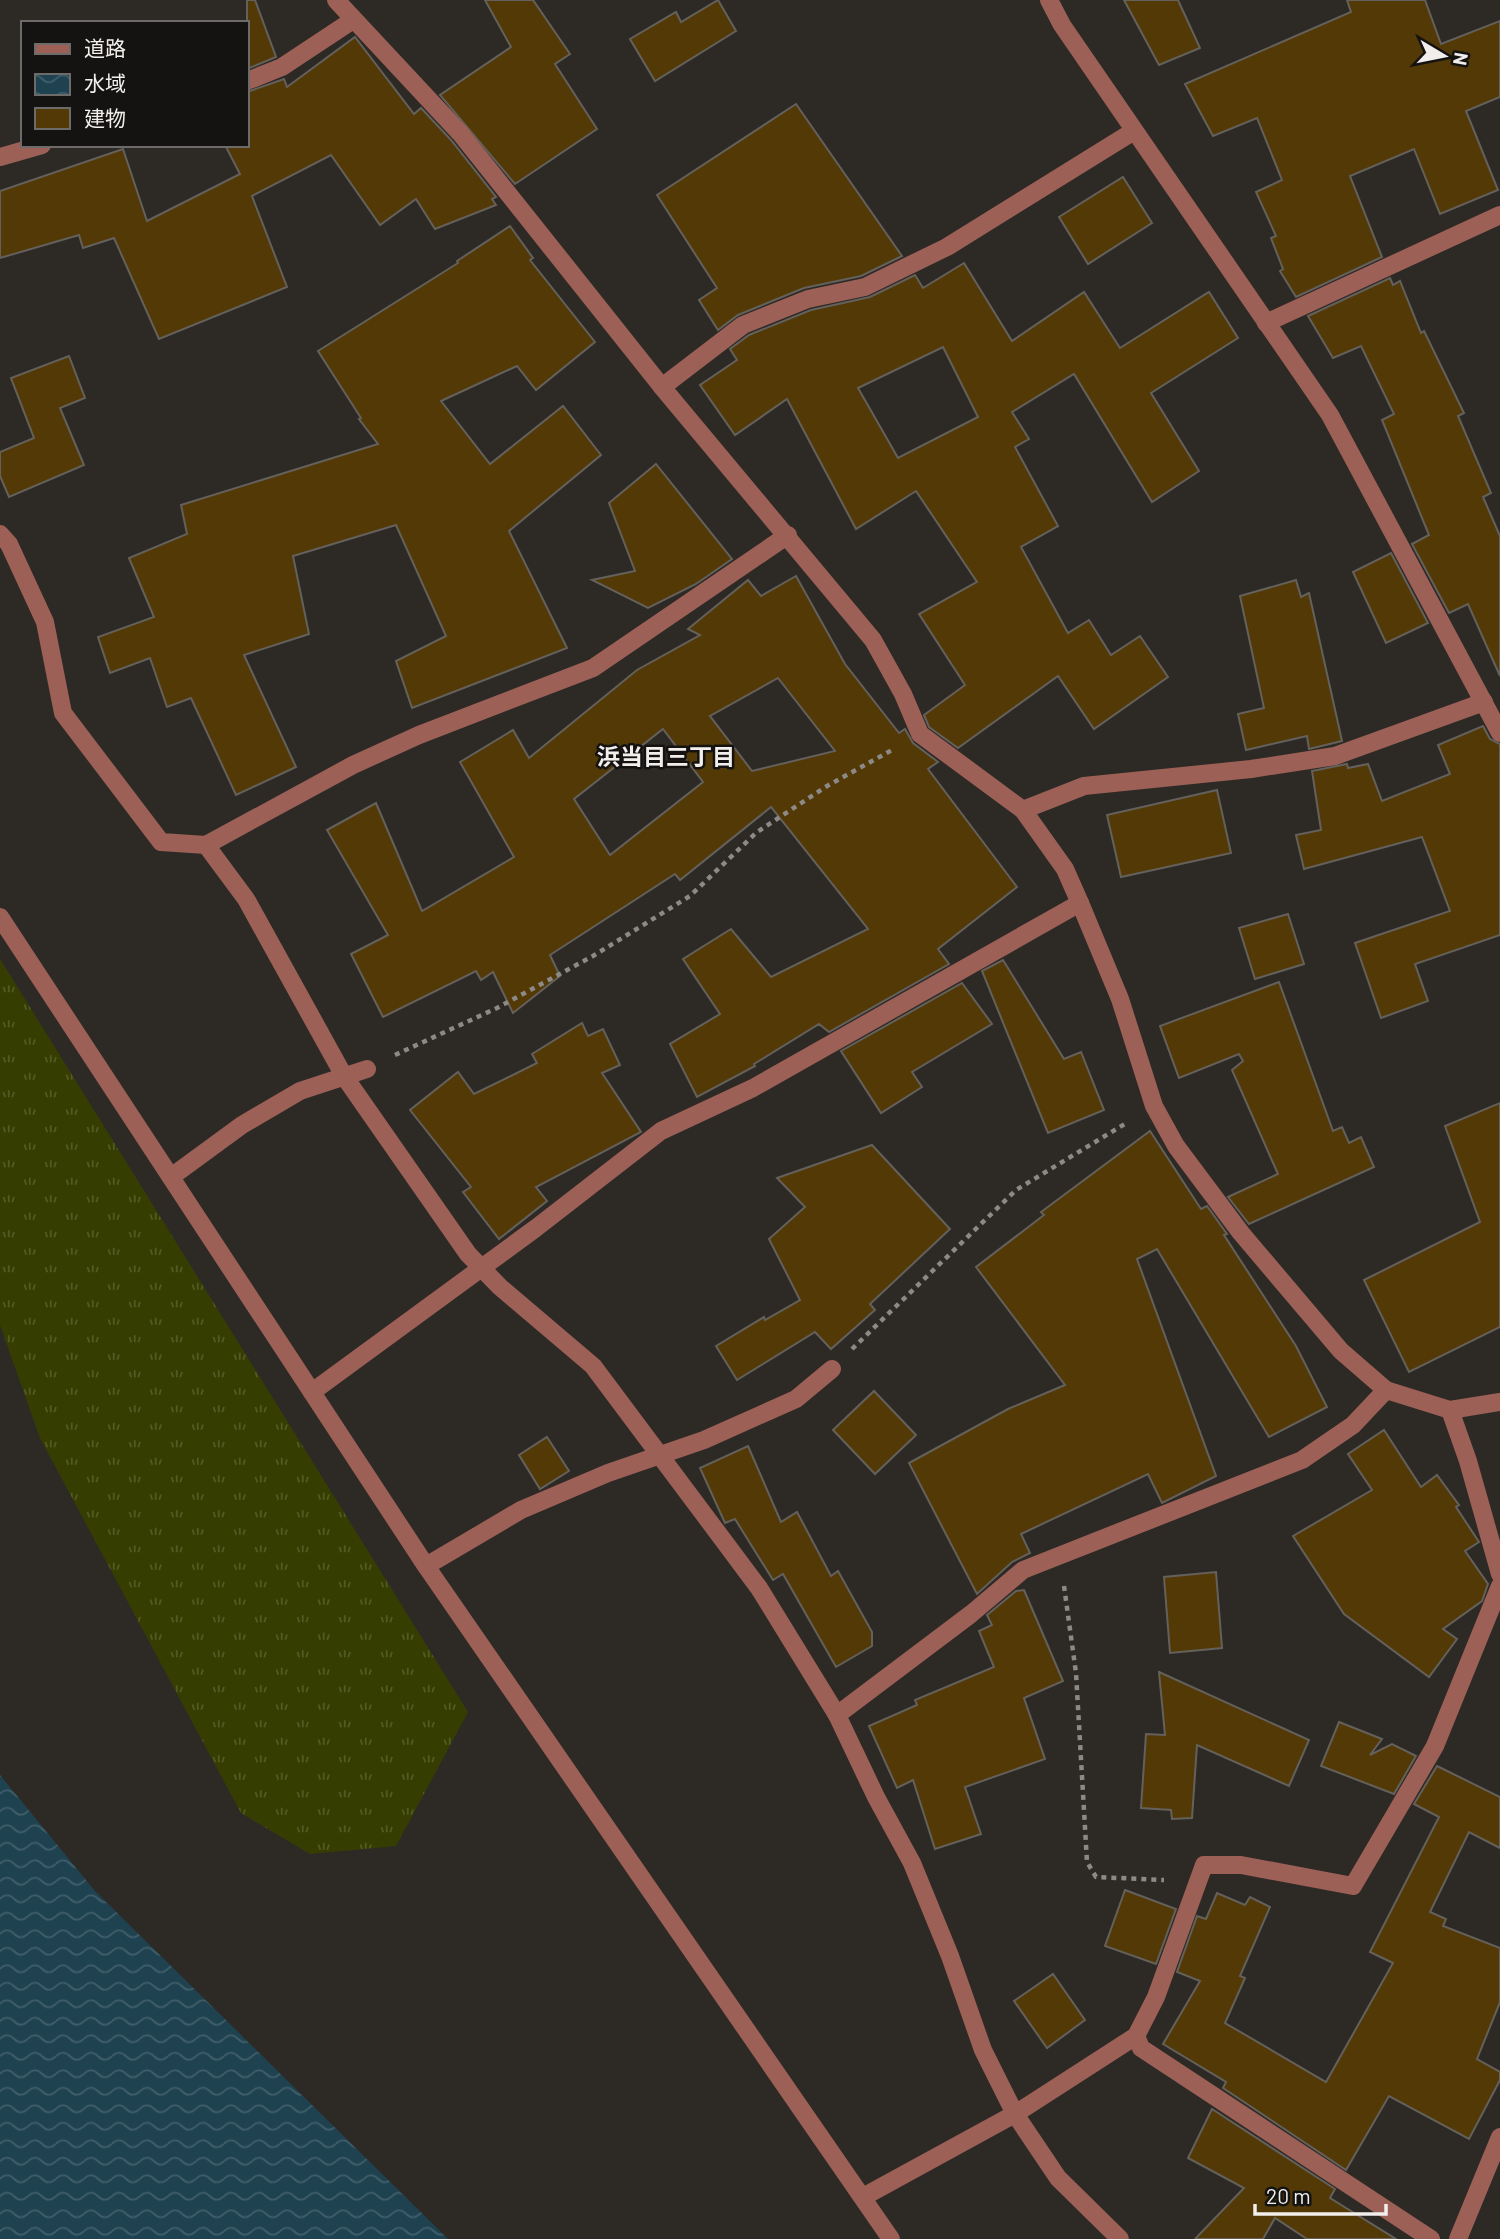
<svg xmlns="http://www.w3.org/2000/svg" width="1500" height="2239" font-family="Barlow,'Noto Sans JP',sans-serif">
  <style>
    .grass { fill: url(#grass-tufts) }
    .water { fill: url(#water-waves) }
    .building { fill: #533905; stroke: #64605b; stroke-width: 2; fill-rule: evenodd }
    .lines { fill: none; stroke-linecap: round; stroke-linejoin: round }
    .path { stroke: #8c8986; stroke-width: 4.5; stroke-dasharray: 5 5; stroke-linecap: butt }
    .minor { stroke: #9d6057; stroke-width: 18 }
    .labels { text-anchor: middle; dominant-baseline: central; stroke-width: 5; stroke-linejoin: round; paint-order: stroke }
    .neighbourhood-label { font-size: 23px; font-weight: bold; fill: #f1eeec; stroke: #141311 }
  </style>
  <defs>
    <pattern id="grass-tufts" width="24" height="20" patternUnits="userSpaceOnUse" patternTransform="scale(1.75)"><rect width="24" height="20" fill="#353e00"/><path d="M3 7l-1-3M5 7V3M7 7l1-3M15 17l-1-3M17 17v-4M19 17l1-3" fill="none" stroke="#535a25"/></pattern>
    <pattern id="water-waves" width="16" height="10" patternUnits="userSpaceOnUse" patternTransform="scale(1.75)"><rect width="16" height="10" fill="#1f4251"/><path d="M0 5q4-4 8 0t8 0" fill="none" stroke="#405e6a"/></pattern>
  </defs>
  <rect width="100%" height="100%" fill="#2d2a26"/>
  <path class="grass" d="M 0,959 L 468,1712 L 396,1846 L 310,1854 L 241,1813 L 40,1438 L 0,1325 Z"/>
  <path class="water" d="M 0,1775 L 95,1891 L 448,2239 L 0,2239 Z"/>
  <g class="building">
    <path d="M 247,0 L 255,0 L 276,57 L 247,69 Z"/>
    <path d="M 485,0 L 533,0 L 570,54 L 555,64 L 597,129 L 515,184 L 440,95 L 511,47 Z"/>
    <path d="M 718,0 L 736,31 L 655,81 L 630,39 L 676,12 L 681,22 Z"/>
    <path d="M 1124,0 L 1178,0 L 1200,48 L 1159,65 Z"/>
    <path d="M 1347,0 L 1425,0 L 1441,44 L 1500,21 L 1500,97 L 1466,111 L 1498,190 L 1440,214 L 1414,149 L 1350,176 L 1382,257 L 1296,297 L 1280,271 L 1283,269 L 1271,238 L 1276,236 L 1256,192 L 1282,180 L 1257,118 L 1213,136 L 1185,84 L 1351,12 Z"/>
    <path d="M 355,37 L 414,114 L 421,108 L 451,140 L 496,197 L 492,199 L 496,205 L 435,229 L 416,199 L 380,225 L 331,155 L 252,196 L 287,287 L 159,339 L 114,238 L 83,248 L 79,235 L 0,258 L 0,191 L 123,149 L 147,221 L 240,174 L 225,145 L 247,145 L 247,92 L 284,79 L 287,87 Z"/>
    <path d="M 796,104 L 902,256 L 861,276 L 804,288 L 738,315 L 718,330 L 699,300 L 717,288 L 657,195 Z"/>
    <path d="M 1123,177 L 1152,223 L 1088,264 L 1059,217 Z"/>
    <path d="M 510,226 L 533,258 L 530,260 L 595,342 L 536,390 L 517,366 L 441,401 L 490,464 L 563,406 L 601,455 L 509,531 L 567,648 L 412,708 L 396,661 L 446,636 L 396,525 L 293,556 L 309,634 L 244,655 L 296,767 L 236,795 L 191,698 L 167,707 L 150,658 L 110,673 L 98,637 L 154,617 L 129,558 L 187,534 L 181,505 L 378,444 L 359,419 L 361,418 L 318,351 L 458,263 L 457,261 Z"/>
    <path d="M 964,263 L 1012,341 L 1084,292 L 1120,348 L 1209,292 L 1238,338 L 1151,393 L 1199,471 L 1152,502 L 1074,374 L 1012,412 L 1029,439 L 1015,447 L 1058,526 L 1021,547 L 1068,633 L 1089,620 L 1111,655 L 1140,636 L 1168,677 L 1094,729 L 1058,676 L 958,748 L 929,727 L 924,715 L 965,685 L 919,614 L 977,582 L 916,491 L 856,529 L 787,399 L 735,435 L 700,385 L 737,360 L 730,349 L 749,335 L 811,310 L 870,297 L 915,275 L 923,288 ZM 943,347 L 978,417 L 898,458 L 858,388 Z"/>
    <path d="M 1390,278 L 1393,285 L 1400,281 L 1421,333 L 1424,331 L 1464,413 L 1458,416 L 1491,493 L 1483,497 L 1500,536 L 1500,676 L 1468,604 L 1449,613 L 1412,544 L 1429,535 L 1382,420 L 1394,414 L 1361,346 L 1333,358 L 1308,316 Z"/>
    <path d="M 69,356 L 85,398 L 60,408 L 84,465 L 9,497 L 0,476 L 0,452 L 34,438 L 11,378 Z"/>
    <path d="M 656,464 L 732,559 L 696,584 L 648,608 L 592,580 L 635,571 L 609,503 Z"/>
    <path d="M 1391,553 L 1428,623 L 1386,643 L 1353,572 Z"/>
    <path d="M 796,576 L 845,664 L 899,733 L 905,729 L 913,743 L 938,762 L 928,769 L 1017,887 L 938,949 L 949,964 L 829,1032 L 819,1024 L 754,1064 L 755,1066 L 697,1097 L 670,1044 L 720,1014 L 683,959 L 731,929 L 771,977 L 868,929 L 771,807 L 680,880 L 675,874 L 550,955 L 560,976 L 513,1013 L 493,972 L 481,980 L 476,971 L 383,1017 L 351,954 L 388,935 L 327,830 L 376,803 L 422,911 L 514,857 L 460,762 L 513,730 L 529,758 L 637,670 L 700,635 L 688,629 L 748,580 L 761,596 ZM 778,678 L 835,751 L 752,771 L 710,716 ZM 663,729 L 703,782 L 610,855 L 574,799 Z"/>
    <path d="M 1296,580 L 1301,597 L 1309,593 L 1342,741 L 1309,749 L 1307,736 L 1246,750 L 1238,714 L 1264,708 L 1240,596 Z"/>
    <path d="M 1483,726 L 1490,739 L 1500,744 L 1500,935 L 1415,964 L 1428,1001 L 1381,1018 L 1355,943 L 1450,911 L 1422,837 L 1304,869 L 1296,835 L 1321,830 L 1312,771 L 1347,764 L 1348,768 L 1368,764 L 1382,801 L 1450,774 L 1438,745 Z"/>
    <path d="M 1217,790 L 1231,853 L 1121,877 L 1107,815 Z"/>
    <path d="M 1288,914 L 1304,964 L 1255,979 L 1239,928 Z"/>
    <path d="M 1003,960 L 1064,1059 L 1081,1052 L 1104,1110 L 1048,1133 L 982,971 Z"/>
    <path d="M 1279,982 L 1333,1131 L 1342,1127 L 1349,1143 L 1361,1137 L 1374,1167 L 1249,1224 L 1228,1197 L 1278,1174 L 1232,1070 L 1243,1061 L 1239,1054 L 1179,1078 L 1160,1026 Z"/>
    <path d="M 962,983 L 992,1024 L 912,1072 L 922,1087 L 881,1113 L 841,1051 Z"/>
    <path d="M 582,1023 L 588,1036 L 603,1029 L 620,1065 L 602,1073 L 641,1132 L 536,1187 L 547,1201 L 499,1239 L 463,1192 L 471,1187 L 410,1110 L 458,1072 L 474,1094 L 537,1063 L 532,1054 Z"/>
    <path d="M 1500,1103 L 1500,1327 L 1409,1372 L 1364,1280 L 1480,1222 L 1445,1126 Z"/>
    <path d="M 1150,1131 L 1201,1209 L 1207,1206 L 1227,1234 L 1224,1235 L 1296,1346 L 1327,1407 L 1269,1437 L 1157,1249 L 1137,1259 L 1216,1476 L 1162,1503 L 1148,1474 L 1021,1534 L 1030,1553 L 1012,1562 L 977,1594 L 909,1463 L 1008,1409 L 1065,1385 L 976,1267 L 1044,1215 L 1041,1212 Z"/>
    <path d="M 872,1145 L 950,1229 L 870,1304 L 875,1310 L 831,1349 L 815,1332 L 737,1380 L 716,1346 L 764,1317 L 765,1320 L 800,1300 L 769,1239 L 805,1207 L 777,1178 Z"/>
    <path d="M 874,1391 L 916,1435 L 875,1474 L 833,1430 Z"/>
    <path d="M 1384,1430 L 1421,1487 L 1437,1475 L 1459,1505 L 1456,1507 L 1479,1542 L 1465,1551 L 1488,1584 L 1482,1601 L 1443,1629 L 1457,1639 L 1429,1677 L 1344,1614 L 1293,1536 L 1372,1490 L 1348,1454 Z"/>
    <path d="M 547,1437 L 569,1471 L 540,1489 L 519,1455 Z"/>
    <path d="M 748,1446 L 781,1522 L 797,1512 L 831,1576 L 838,1571 L 872,1632 L 872,1646 L 836,1667 L 783,1574 L 773,1580 L 735,1519 L 725,1523 L 700,1468 Z"/>
    <path d="M 1216,1572 L 1222,1648 L 1170,1653 L 1164,1577 Z"/>
    <path d="M 1024,1590 L 1063,1681 L 1024,1698 L 1045,1759 L 965,1787 L 981,1834 L 935,1849 L 913,1780 L 897,1788 L 869,1726 L 917,1705 L 915,1700 L 994,1667 L 979,1631 L 992,1625 L 987,1615 L 1016,1591 Z"/>
    <path d="M 1159,1672 L 1309,1740 L 1289,1786 L 1197,1745 L 1192,1818 L 1172,1819 L 1171,1810 L 1141,1808 L 1146,1734 L 1165,1735 Z"/>
    <path d="M 1339,1722 L 1382,1739 L 1370,1755 L 1392,1744 L 1416,1756 L 1394,1794 L 1321,1766 Z"/>
    <path d="M 1437,1766 L 1500,1797 L 1500,1848 L 1469,1832 L 1430,1912 L 1446,1919 L 1443,1926 L 1500,1948 L 1500,2002 L 1477,2059 L 1500,2072 L 1500,2080 L 1469,2139 L 1389,2096 L 1346,2170 L 1223,2088 L 1226,2082 L 1163,2044 L 1200,1981 L 1177,1972 L 1197,1916 L 1206,1919 L 1217,1893 L 1245,1905 L 1250,1897 L 1270,1907 L 1240,1976 L 1245,1978 L 1225,2023 L 1326,2082 L 1393,1963 L 1370,1952 L 1439,1817 L 1414,1804 Z"/>
    <path d="M 1125,1890 L 1176,1909 L 1156,1964 L 1105,1946 Z"/>
    <path d="M 1053,1974 L 1085,2020 L 1047,2048 L 1014,2001 Z"/>
    <path d="M 1212,2109 L 1335,2189 L 1330,2198 L 1396,2239 L 1307,2239 L 1275,2218 L 1263,2239 L 1195,2239 L 1244,2188 L 1188,2158 Z"/>
  </g>
  <g class="lines">
    <g class="path">
      <path d="M 395,1055 L 497,1008 L 593,956 L 690,896 L 757,832 L 827,786 L 892,750"/>
      <path d="M 852,1349 L 1016,1190 L 1128,1122"/>
      <path d="M 1064,1586 L 1076,1673 L 1087,1862 L 1096,1877 L 1164,1880"/>
    </g>
    <g class="minor">
      <path d="M 336,0 L 460,133 L 662,387 L 873,640 L 903,694 L 920,734 L 1023,810 L 1065,869 L 1080,903 L 1120,999 L 1154,1106 L 1176,1146 L 1241,1233 L 1341,1351 L 1386,1390 L 1450,1410 L 1500,1402"/>
      <path d="M 1049,0 L 1062,25 L 1330,415 L 1500,733"/>
      <path d="M 247,81 L 282,67 L 353,20"/>
      <path d="M 0,157 L 42,145"/>
      <path d="M 1266,323 L 1500,215"/>
      <path d="M 662,387 L 743,325 L 808,299 L 865,287 L 947,247 L 1134,131"/>
      <path d="M 0,534 L 9,544 L 45,622 L 63,713 L 161,842 L 206,845 L 353,765 L 419,735 L 593,668 L 788,535"/>
      <path d="M 1023,810 L 1084,786 L 1251,769 L 1335,756 L 1484,702"/>
      <path d="M 206,845 L 246,899 L 344,1076 L 468,1254 L 500,1287 L 593,1366 L 759,1588 L 837,1715 L 876,1797 L 912,1863 L 950,1956 L 983,2050 L 1015,2114 L 1136,2036 L 1156,1997 L 1204,1865 L 1241,1865 L 1353,1886 L 1435,1746 L 1500,1586"/>
      <path d="M 0,917 L 426,1566 L 891,2239"/>
      <path d="M 171,1177 L 242,1125 L 300,1091 L 367,1069"/>
      <path d="M 312,1392 L 536,1228 L 661,1131 L 753,1088 L 1080,903"/>
      <path d="M 1450,1410 L 1468,1461 L 1500,1574"/>
      <path d="M 426,1566 L 521,1510 L 608,1473 L 704,1440 L 796,1399 L 832,1369"/>
      <path d="M 837,1715 L 971,1614 L 1023,1570 L 1302,1460 L 1353,1425 L 1386,1390"/>
      <path d="M 1136,2036 L 1141,2048 L 1431,2239"/>
      <path d="M 863,2197 L 1015,2114 L 1058,2178 L 1120,2239"/>
      <path d="M 1458,2239 L 1500,2137"/>
    </g>
  </g>
  <g class="labels">
    <g class="neighbourhood-label">
      <text x="666" y="756">浜当目三丁目</text>
    </g>
  </g>
  <rect x="21" y="21" width="228" height="126" fill="#141311" stroke="#6c6b69" stroke-width="2"/>
  <rect x="35" y="44" width="35" height="10" fill="#9d6057" stroke="#6c6b69" stroke-width="2"/>
  <text x="84" y="56" font-size="21" fill="#f1eeec">道路</text>
  <rect x="35" y="74" width="35" height="21" fill="url(#water-waves)" stroke="#6c6b69" stroke-width="2"/>
  <text x="84" y="91" font-size="21" fill="#f1eeec">水域</text>
  <rect x="35" y="108" width="35" height="21" fill="#533905" stroke="#6c6b69" stroke-width="2"/>
  <text x="84" y="126" font-size="21" fill="#f1eeec">建物</text>
  <g transform="translate(1444 56) rotate(100)" stroke="#141311" stroke-width="5" paint-order="stroke">
  <path d="M0-5L12 26L0 18L-12 26Z" fill="#f1eeec"/>
  <text y="-10" font-size="19" font-weight="bold" text-anchor="middle" fill="#f1eeec">N</text>
  </g>
  <path d="M1255 2204v10h131v-10" fill="none" stroke="#f1eeec" stroke-width="3.5"/>
  <text x="1266" y="2204" font-size="21" fill="#f1eeec" stroke="#141311" stroke-width="5" paint-order="stroke">20 m</text>
</svg>
